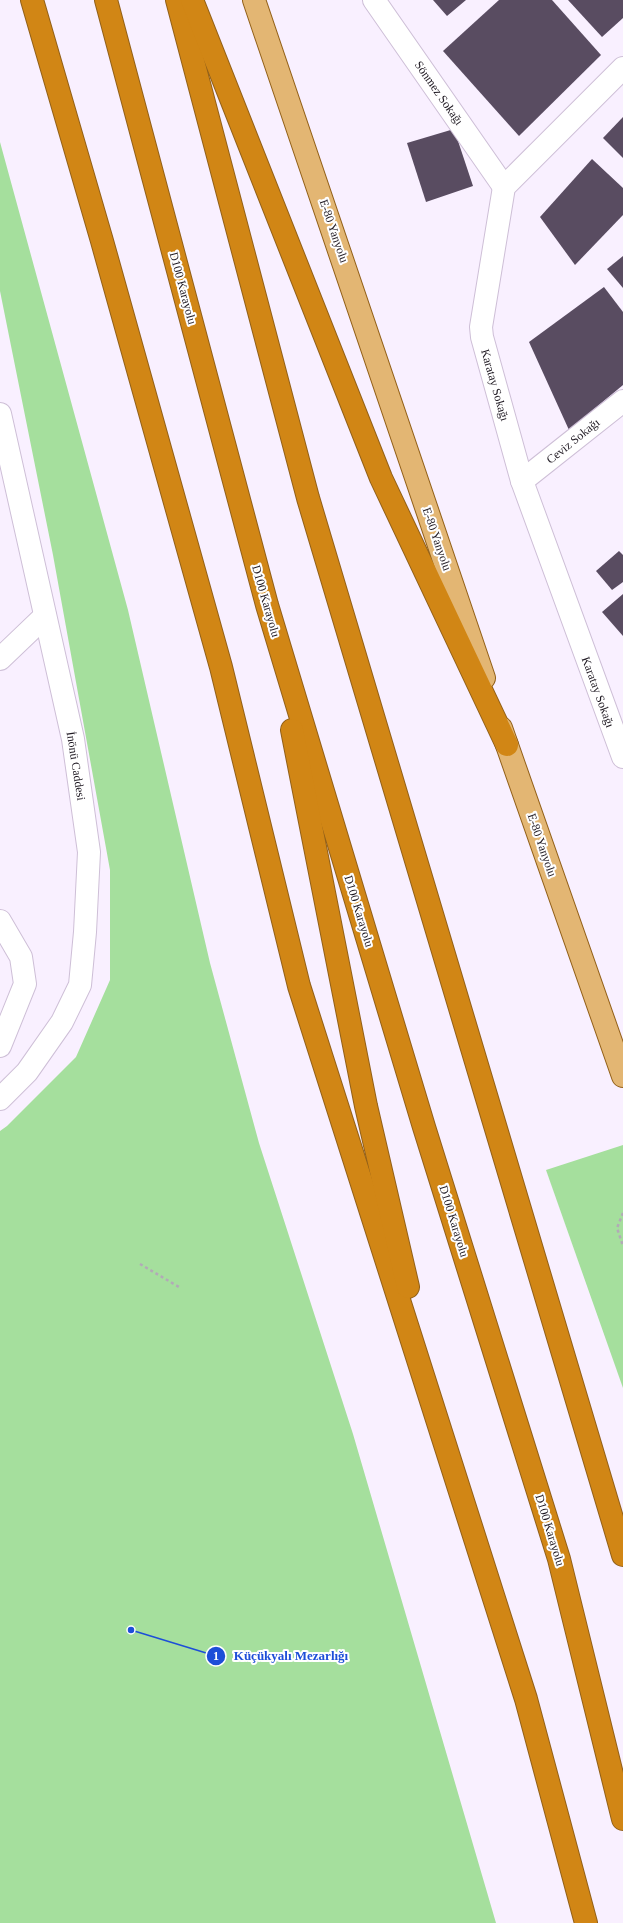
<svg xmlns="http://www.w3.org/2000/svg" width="623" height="1923" font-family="Georgia,serif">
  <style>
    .green { fill: #a5df9d }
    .building { fill: #594c61 }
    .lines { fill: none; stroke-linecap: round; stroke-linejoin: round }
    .minor-casing { stroke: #cebfd7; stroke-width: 24 }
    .major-casing { stroke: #926019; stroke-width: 24 }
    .highway-casing { stroke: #926019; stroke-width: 24 }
    .path { stroke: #b2aab7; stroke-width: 2.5; stroke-dasharray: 3 3; stroke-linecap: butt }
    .minor { stroke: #fff; stroke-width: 22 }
    .major { stroke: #e3b673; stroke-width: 22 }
    .highway { stroke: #d18615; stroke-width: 22 }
    .labels { text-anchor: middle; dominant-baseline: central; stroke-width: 4; stroke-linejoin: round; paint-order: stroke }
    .street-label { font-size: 12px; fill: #1e1821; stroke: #fff }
    .leader { fill: none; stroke: #1d4ed8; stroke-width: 1.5 }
    .callout-dot { fill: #1d4ed8; stroke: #fff; stroke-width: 1.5 }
    .mark-label { font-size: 12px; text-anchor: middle; font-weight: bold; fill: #fff }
    .callout-label { font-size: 13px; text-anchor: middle; font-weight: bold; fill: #1d4ed8; stroke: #fff; stroke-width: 4; stroke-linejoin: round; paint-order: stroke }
  </style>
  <rect width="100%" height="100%" fill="#f9f0ff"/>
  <g class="green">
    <path d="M 0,142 L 128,610 L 210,963 L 259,1143 L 353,1434 L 496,1923 L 0,1923 L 0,1131 L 7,1126 L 76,1057 L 110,980 L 110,870 L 53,555 L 0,291 Z"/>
    <path d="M 623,1145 L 623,1388 L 546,1170 Z"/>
  </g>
  <g class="building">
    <path d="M 433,0 L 466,0 L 447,16 Z"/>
    <path d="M 499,0 L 552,0 L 601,55 L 519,136 L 443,51 Z"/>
    <path d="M 568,0 L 623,0 L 623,18 L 602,37 Z"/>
    <path d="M 623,117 L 623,158 L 603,138 Z"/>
    <path d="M 454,129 L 473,186 L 426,202 L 407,143 Z"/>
    <path d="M 592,159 L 623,188 L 623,215 L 575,265 L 540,217 Z"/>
    <path d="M 623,256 L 623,288 L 607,269 Z"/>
    <path d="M 604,287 L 623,312 L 623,385 L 569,430 L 529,342 Z"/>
    <path d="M 619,551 L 623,555 L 623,582 L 612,590 L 596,571 Z"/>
    <path d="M 623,594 L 623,636 L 602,612 Z"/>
  </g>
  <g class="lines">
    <defs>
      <g id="minor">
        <path d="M 374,0 L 504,187"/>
        <path d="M 623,68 L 504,187 L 481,327 L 482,337 L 522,481 L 623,757"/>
        <path d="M 0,414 L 73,739 L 89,852 L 85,932 L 80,985 L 62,1022 L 27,1072 L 0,1099"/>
        <path d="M 522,481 L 623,401"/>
        <path d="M 0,659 L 45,616"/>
        <path d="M 0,921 L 21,957 L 25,984 L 0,1046"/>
      </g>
      <g id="major">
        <path d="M 254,0 L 484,678"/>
        <path d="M 501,728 L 623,1076"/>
      </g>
      <g id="highway">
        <path d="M 32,0 L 102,241 L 221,667 L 299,986 L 526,1699 L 586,1923"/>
        <path d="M 106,0 L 267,605 L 424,1127 L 559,1559 L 623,1819"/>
        <path d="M 177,0 L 308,498 L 623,1555"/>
        <path d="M 192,0 L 381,478 L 507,745"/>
        <path d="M 292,730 L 366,1106 L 408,1287"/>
      </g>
    </defs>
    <use href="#minor" class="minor-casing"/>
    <use href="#major" class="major-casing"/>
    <use href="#highway" class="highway-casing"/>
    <g class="path">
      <path d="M 623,1213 L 617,1228 L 623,1246"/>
      <path d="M 140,1264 L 179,1287"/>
    </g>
    <use href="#minor" class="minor"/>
    <use href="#major" class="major"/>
    <use href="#highway" class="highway"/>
  </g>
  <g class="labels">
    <g class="street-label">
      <text transform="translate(439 93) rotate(55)">Sönmez Sokağı</text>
      <text transform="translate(334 231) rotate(71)">E-80 Yanyolu</text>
      <text transform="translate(183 288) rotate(75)">D100 Karayolu</text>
      <text transform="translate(495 385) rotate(74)">Karatay Sokağı</text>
      <text transform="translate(573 441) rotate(-39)">Ceviz Sokağı</text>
      <text transform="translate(437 539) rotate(71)">E-80 Yanyolu</text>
      <text transform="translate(266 601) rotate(74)">D100 Karayolu</text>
      <text transform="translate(598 692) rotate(70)">Karatay Sokağı</text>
      <text transform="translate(76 766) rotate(81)">İnönü Caddesi</text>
      <text transform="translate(542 845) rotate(71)">E-80 Yanyolu</text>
      <text transform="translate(359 911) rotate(73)">D100 Karayolu</text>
      <text transform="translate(454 1221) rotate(73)">D100 Karayolu</text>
      <text transform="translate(550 1530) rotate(73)">D100 Karayolu</text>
    </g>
  </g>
  <path class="leader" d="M131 1630L216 1656"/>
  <g class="callout-dot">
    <circle cx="131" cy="1630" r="4"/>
    <circle cx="216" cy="1656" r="10"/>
  </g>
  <g class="mark-label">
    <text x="216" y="1660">1</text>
  </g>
  <g class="callout-label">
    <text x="291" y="1660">Küçükyalı Mezarlığı</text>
  </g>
</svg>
